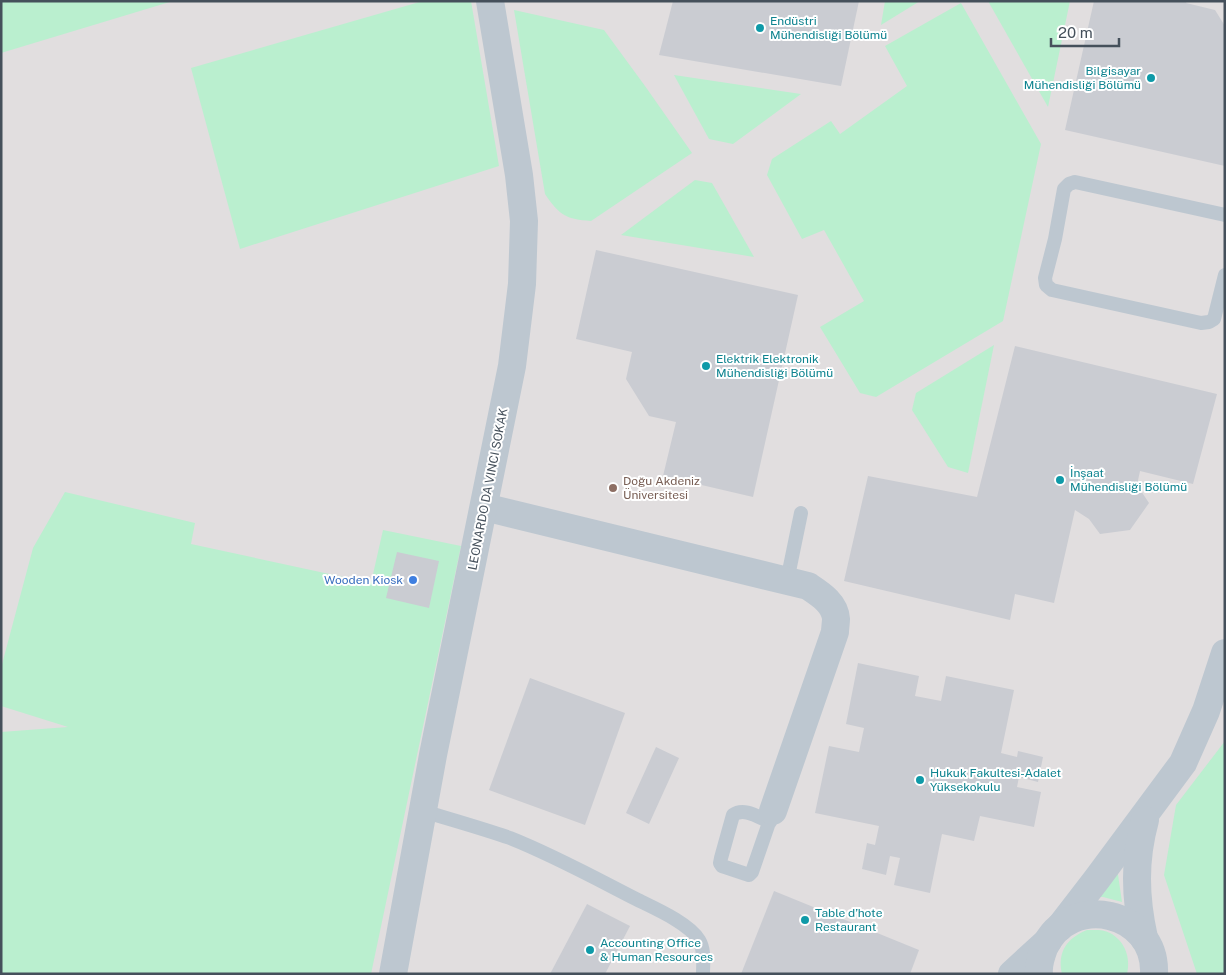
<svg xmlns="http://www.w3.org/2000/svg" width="1226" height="975" font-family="'Public Sans',sans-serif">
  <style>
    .education { fill: #e1dedf }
    .green { fill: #baefcf }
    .building { fill: #caccd2 }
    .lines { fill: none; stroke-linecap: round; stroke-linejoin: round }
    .lane { stroke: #bdc7d0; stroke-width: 14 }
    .street { stroke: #bdc7d0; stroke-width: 28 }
    .culture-dot { fill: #0f9aa8; stroke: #fff; stroke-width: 2 }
    .education-dot { fill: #8d6e63; stroke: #fff; stroke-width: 2 }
    .shop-dot { fill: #3f7fe0; stroke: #fff; stroke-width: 2 }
    .labels { text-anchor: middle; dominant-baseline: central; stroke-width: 4; stroke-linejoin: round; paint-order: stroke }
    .culture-label { font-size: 12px; fill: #0d838f; stroke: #fff; text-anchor: start }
    .education-label { font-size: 12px; fill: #785e54; stroke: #fff; text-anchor: start }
    .street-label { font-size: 12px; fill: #45505b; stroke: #fff }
    .shop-label { font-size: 12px; fill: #366cbe; stroke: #fff; text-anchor: end }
  </style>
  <rect width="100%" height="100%" fill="#f0eded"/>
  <rect class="education" x="1" y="1" width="1224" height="973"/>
  <g class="green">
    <path d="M 1,1 L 173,1 L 1,53 Z"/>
    <path d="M 423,1 L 471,1 L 499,166 L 240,249 L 191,68 Z"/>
    <path d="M 885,1 L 920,1 L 881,25 Z"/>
    <path d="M 988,1 L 1070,1 L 1048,107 Z"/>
    <path d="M 961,3 L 1041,144 L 1003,321 L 876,397 L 860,393 L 820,327 L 864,301 L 824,230 L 802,239 L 767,175 L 772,159 L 831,121 L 840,134 L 907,86 L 885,46 Z"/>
    <path d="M 514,10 L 604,30 L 645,86 L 692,153 L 591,221 C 566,219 560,216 545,194 Z"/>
    <path d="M 674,75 L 801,94 L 733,144 L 709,139 Z"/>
    <path d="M 695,180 L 712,183 L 754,257 L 621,235 Z"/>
    <path d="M 994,345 L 968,473 L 948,467 L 912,410 L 916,393 Z"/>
    <path d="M 65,492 L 195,523 L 191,544 L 371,583 L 383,530 L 461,546 L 371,974 L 1,974 L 1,732 L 68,727 L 1,706 L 1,668 L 33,548 Z"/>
    <path d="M 1225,741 L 1225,974 L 1197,974 L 1164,875 L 1176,805 Z"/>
    <path d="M 1116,861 L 1122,902 L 1103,897 L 1082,897 Z"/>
    <path d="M 1087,930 C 1095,930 1103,929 1110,933 C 1125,941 1131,958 1127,974 L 1062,974 C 1057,952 1067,938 1087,930 Z"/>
  </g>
  <g class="building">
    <path d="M 673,1 L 859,1 L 841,86 L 659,55 Z"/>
    <path d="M 1094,1 L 1187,1 L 1186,3 L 1215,10 L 1225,26 L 1225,166 L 1065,130 Z"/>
    <path d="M 596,250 L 798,295 L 753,497 L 663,476 L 676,422 L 649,416 L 626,379 L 632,352 L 576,339 Z"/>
    <path d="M 1015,346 L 1217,394 L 1193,484 L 1140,471 L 1137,485 L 1149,503 L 1130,530 L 1100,534 L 1089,519 L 1075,510 L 1054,603 L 1015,594 L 1010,620 L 844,581 L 868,476 L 977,497 Z"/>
    <path d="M 397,552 L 439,561 L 429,608 L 386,598 Z"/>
    <path d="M 858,663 L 919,676 L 915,696 L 941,701 L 946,676 L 1014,690 L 1001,753 L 1017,757 L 1018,751 L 1043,757 L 1038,782 L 1019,777 L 1017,787 L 1041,792 L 1034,827 L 980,816 L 974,841 L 942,834 L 930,893 L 894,885 L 900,858 L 890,856 L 886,875 L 862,869 L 867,843 L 875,845 L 879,826 L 815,813 L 829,746 L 859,752 L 864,728 L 846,724 Z"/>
    <path d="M 530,678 L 625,713 L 585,825 L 489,790 Z"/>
    <path d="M 656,747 L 679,758 L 649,824 L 626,813 Z"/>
    <path d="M 774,891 L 919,950 L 910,974 L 741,974 Z"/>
    <path d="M 587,904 L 630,926 L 605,974 L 550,974 Z"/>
  </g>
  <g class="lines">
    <g class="lane">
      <path d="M 1225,215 L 1075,182 L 1069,184 L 1064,189 L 1055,239 L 1045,278 L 1046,285 L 1052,290 L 1201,323 L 1209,322 L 1214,319 L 1225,275"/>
      <path d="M 787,581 L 801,513"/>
      <path d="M 423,811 C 452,820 481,828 510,838 C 553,855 595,878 636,899 C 654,908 689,923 699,940 C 705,950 703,963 703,974"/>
      <path d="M 770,822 C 758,817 744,807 733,815 L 721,858 L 720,863 L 722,866 L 749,875 L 752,872 L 773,811"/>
    </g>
    <g class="street">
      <path d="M 484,507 L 808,586 C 820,594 835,603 836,619 C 836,623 835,628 835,632 L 773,811"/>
      <path d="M 1060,927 L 1097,879 L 1183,763 L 1206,711 L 1225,653"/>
      <path d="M 1144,938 C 1135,897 1134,860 1145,820"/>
      <path d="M 393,974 L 433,755 L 512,366 L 522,284 L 524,221 L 519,175 L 490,1"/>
      <path d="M 1012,974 L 1048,941"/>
      <path d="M 1039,974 C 1038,965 1041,956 1044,948 C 1070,891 1157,911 1154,974"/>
    </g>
  </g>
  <g class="culture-dot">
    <circle cx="760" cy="28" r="5"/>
    <circle cx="1151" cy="78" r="5"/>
    <circle cx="706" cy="366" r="5"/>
    <circle cx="1060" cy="480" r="5"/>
    <circle cx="920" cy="780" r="5"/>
    <circle cx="805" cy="920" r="5"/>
    <circle cx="590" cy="950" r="5"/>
  </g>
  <circle class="education-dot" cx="613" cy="488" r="5"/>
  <circle class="shop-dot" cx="413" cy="580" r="5"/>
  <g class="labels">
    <g class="culture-label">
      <text x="770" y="21">Endüstri<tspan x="770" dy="14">Mühendisliği Bölümü</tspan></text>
      <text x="1141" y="71" text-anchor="end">Bilgisayar<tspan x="1141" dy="14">Mühendisliği Bölümü</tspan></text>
      <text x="716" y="359">Elektrik Elektronik<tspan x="716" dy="14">Mühendisliği Bölümü</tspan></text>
      <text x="1070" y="473">İnşaat<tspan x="1070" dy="14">Mühendisliği Bölümü</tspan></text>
      <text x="930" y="773">Hukuk Fakultesi-Adalet<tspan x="930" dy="14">Yüksekokulu</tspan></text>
      <text x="815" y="913">Table d’hote<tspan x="815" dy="14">Restaurant</tspan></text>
      <text x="600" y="943">Accounting Office<tspan x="600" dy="14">&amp; Human Resources</tspan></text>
    </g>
    <g class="education-label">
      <text x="623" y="481">Doğu Akdeniz<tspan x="623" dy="14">Üniversitesi</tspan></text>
    </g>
    <g class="street-label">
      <text transform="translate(488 489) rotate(-79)">LEONARDO DA VINCI SOKAK</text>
    </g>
    <g class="shop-label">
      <text x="403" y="580">Wooden Kiosk</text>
    </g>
  </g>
  <rect width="1226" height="975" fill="none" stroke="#45505b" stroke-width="5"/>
  <path d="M1051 38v8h68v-8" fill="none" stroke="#45505b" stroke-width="2.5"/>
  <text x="1058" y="38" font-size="15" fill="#45505b" stroke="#ffffff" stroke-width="4" paint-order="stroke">20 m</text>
</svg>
